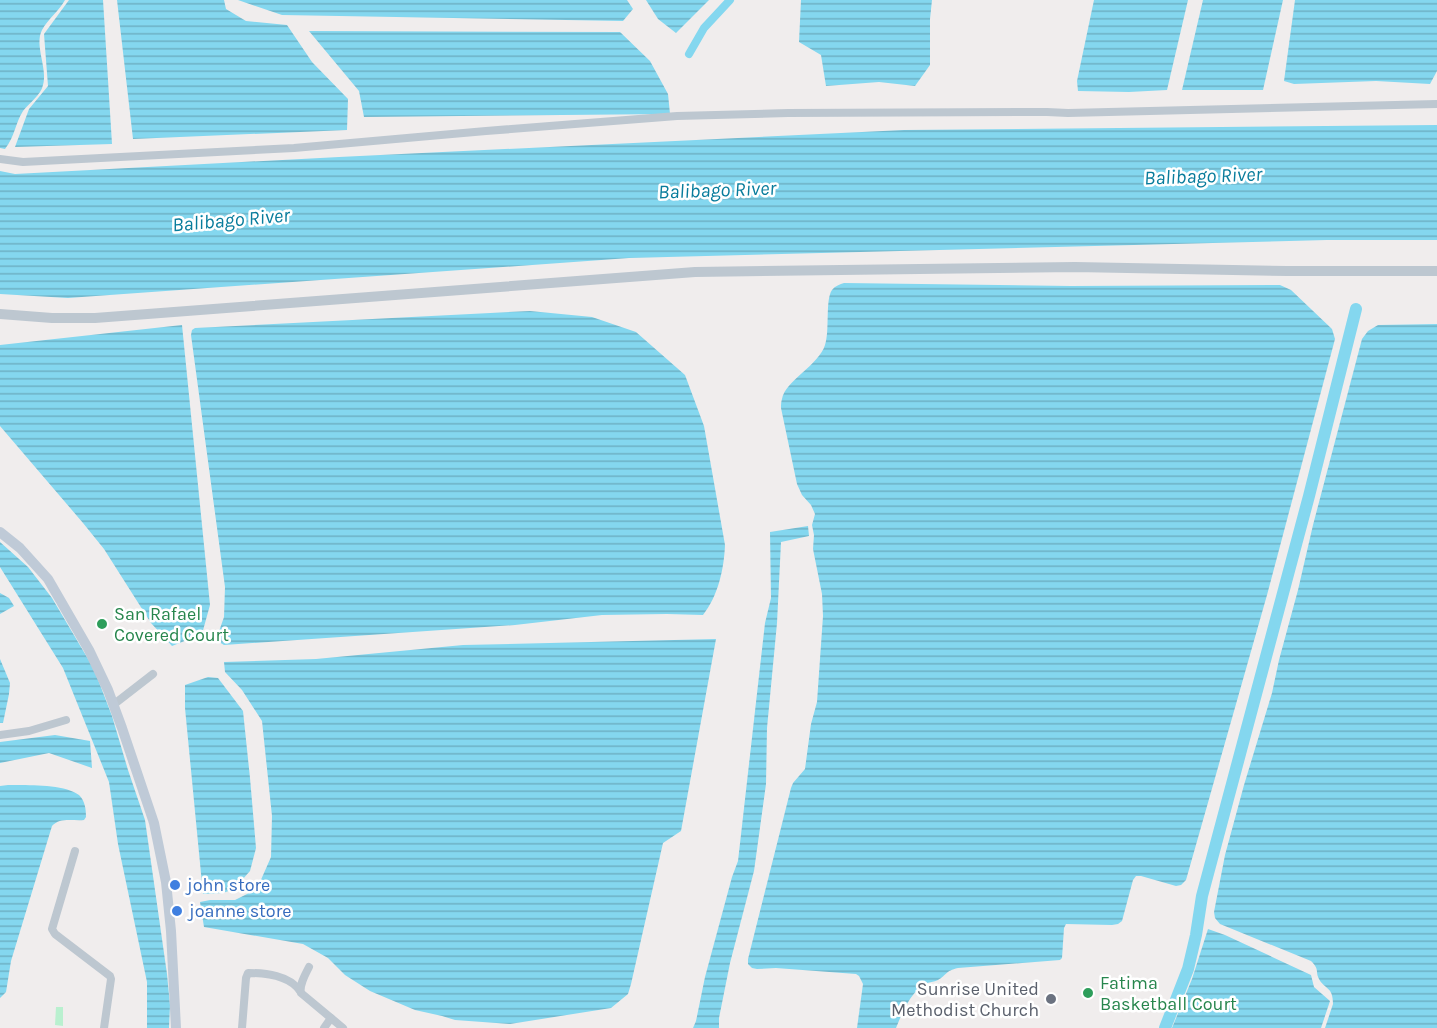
<svg xmlns="http://www.w3.org/2000/svg" width="1437" height="1028" font-family="Karla,sans-serif">
  <style>
    .green { fill: #b9f0cf }
    .water { fill: url(#water-rules) }
    .lines { fill: none; stroke-linecap: round; stroke-linejoin: round }
    .canal { stroke: #84d7ef; stroke-width: 8 }
    .river { stroke: #84d7ef; stroke-width: 12 }
    .minor { stroke: #bdc7d0; stroke-width: 8 }
    .tertiary { stroke: #bdc7d0; stroke-width: 10 }
    .secondary { stroke: #bfcad7; stroke-width: 10 }
    .leisure-dot { fill: #2e9e5b; stroke: #fff; stroke-width: 2 }
    .shop-dot { fill: #3f7fe0; stroke: #fff; stroke-width: 2 }
    .worship-dot { fill: #6b7280; stroke: #fff; stroke-width: 2 }
    .labels { text-anchor: middle; dominant-baseline: central; stroke-width: 5; stroke-linejoin: round; paint-order: stroke }
    .leisure-label { font-size: 18px; fill: #27864d; stroke: #fff; text-anchor: start }
    .shop-label { font-size: 18px; fill: #366cbe; stroke: #fff; text-anchor: start }
    .worship-label { font-size: 18px; fill: #5b616d; stroke: #fff; text-anchor: end }
    .water-label { font-size: 20px; font-style: italic; fill: #087c9c; stroke: #fff }
  </style>
  <defs>
    <pattern id="water-rules" width="6" height="5" patternUnits="userSpaceOnUse" patternTransform="scale(1.5)"><rect width="6" height="5" fill="#84d7ef"/><path d="M0 2.5h6" fill="none" stroke="#6eb1c5"/></pattern>
  </defs>
  <rect width="100%" height="100%" fill="#f0eded"/>
  <path class="green" d="M 56,1007 L 63,1007 L 63,1026 L 55,1025 Z"/>
  <g class="water">
    <path d="M 0,0 L 65,0 C 59,11 48,19 42,30 C 34,45 48,69 43,85 C 41,95 29,103 23,111 C 15,124 15,136 5,149 L 0,148 Z"/>
    <path d="M 69,0 L 103,0 L 112,144 L 15,147 L 29,109 L 48,86 L 44,34 Z"/>
    <path d="M 117,0 L 224,0 L 226,9 L 246,21 L 287,25 L 312,62 L 348,99 L 347,130 L 133,139 Z"/>
    <path d="M 238,0 L 627,0 L 633,9 L 623,21 L 282,15 Z"/>
    <path d="M 646,0 L 709,0 L 676,33 L 658,19 Z"/>
    <path d="M 801,0 L 932,0 L 930,19 L 930,65 L 915,86 L 879,82 L 826,86 L 821,55 L 799,42 Z"/>
    <path d="M 1094,0 L 1188,0 L 1167,90 L 1129,92 L 1078,91 L 1077,81 Z"/>
    <path d="M 1203,0 L 1283,0 L 1263,90 L 1182,90 Z"/>
    <path d="M 1295,0 L 1437,0 L 1437,71 L 1430,84 L 1376,81 L 1294,84 L 1284,81 Z"/>
    <path d="M 309,31 L 620,32 L 650,61 L 668,94 L 670,114 L 364,117 L 359,91 Z"/>
    <path d="M 1437,125 L 1437,240 L 1327,240 L 629,258 L 68,298 L 0,294 L 0,171 L 15,174 L 339,157 L 904,130 Z"/>
    <path d="M 844,283 L 1071,286 L 1280,285 L 1291,290 L 1332,329 L 1335,339 L 1267,595 L 1186,880 L 1181,885 L 1176,886 L 1141,876 L 1136,876 L 1133,880 L 1122,921 L 1118,924 L 1112,925 L 1066,924 L 1064,928 L 1062,958 L 1060,960 L 958,968 C 945,971 947,975 938,980 C 934,982 929,982 925,984 C 910,993 902,1013 896,1028 L 857,1028 L 863,984 L 859,976 L 856,974 L 776,968 L 757,969 L 752,968 L 748,964 L 748,959 L 791,788 L 793,783 L 805,769 L 811,724 L 817,702 L 823,616 L 822,594 L 813,549 L 814,535 L 812,525 L 815,514 L 811,505 L 802,495 L 797,484 L 781,408 C 781,405 781,402 782,399 C 785,381 819,365 825,345 C 830,331 825,300 832,290 C 835,286 840,284 844,283 Z"/>
    <path d="M 530,311 L 592,317 L 636,332 L 685,375 L 704,426 L 725,545 C 724,569 718,596 703,615 L 667,614 L 602,615 L 515,625 L 224,645 L 216,640 L 224,617 L 225,587 L 191,335 L 192,330 L 195,328 Z"/>
    <path d="M 1437,324 L 1437,1028 L 1325,1028 L 1333,1004 C 1333,986 1325,990 1319,979 C 1315,971 1320,970 1311,961 L 1220,924 L 1215,918 L 1214,912 L 1225,855 L 1244,785 L 1272,693 L 1279,660 L 1298,590 L 1313,525 L 1362,339 L 1368,331 L 1378,325 Z"/>
    <path d="M 182,325 L 210,605 L 202,634 L 172,646 L 151,623 L 104,549 L 83,523 L 0,426 L 0,345 Z"/>
    <path d="M 808,526 L 809,536 L 781,542 L 777,623 L 767,728 L 766,784 L 754,871 L 730,963 L 719,1018 L 719,1028 L 693,1028 L 696,1021 L 705,977 L 732,877 L 738,861 L 765,623 L 771,598 L 770,532 Z"/>
    <path d="M 0,542 L 28,567 L 52,598 L 94,669 L 112,716 L 128,770 L 145,820 L 167,974 L 170,1005 L 169,1028 L 147,1028 L 147,982 L 118,844 L 109,782 L 63,668 L 0,567 Z"/>
    <path d="M 0,593 L 9,598 L 14,606 L 0,614 Z"/>
    <path d="M 716,639 L 681,831 L 663,843 L 631,984 L 628,994 L 611,1008 L 510,1024 L 455,1020 L 442,1016 L 415,1010 L 370,991 L 345,975 L 328,958 L 303,944 L 204,927 L 200,902 L 210,900 L 235,900 L 249,893 L 260,882 L 271,857 L 272,816 L 262,721 L 242,690 L 225,672 L 224,662 L 316,659 L 463,645 Z"/>
    <path d="M 0,659 L 10,683 L 9,694 L 3,723 L 0,723 Z"/>
    <path d="M 208,677 L 218,678 L 243,711 L 250,778 L 256,848 L 250,871 L 234,889 L 223,893 L 203,894 L 185,708 L 185,685 Z"/>
    <path d="M 55,735 L 90,741 L 92,768 L 49,753 L 0,763 L 0,742 Z"/>
    <path d="M 8,785 C 26,785 65,784 79,795 C 85,801 86,809 86,817 L 84,820 C 72,821 60,817 52,826 L 11,961 L 6,992 L 0,998 L 0,786 Z"/>
    <path d="M 1208,929 L 1225,935 L 1311,975 L 1314,987 L 1330,1001 L 1321,1028 L 1172,1028 L 1192,979 Z"/>
  </g>
  <g class="lines">
    <path class="canal" d="M 689,54 L 704,28 L 730,0"/>
    <path class="river" d="M 1165,1028 L 1188,969 L 1196,935 L 1202,896 L 1309,496 L 1356,309"/>
    <g class="minor">
      <path d="M 0,159 L 23,162 L 294,148 L 486,131 L 677,116 L 788,113 L 1047,112 L 1068,113 L 1437,104"/>
      <path d="M 113,705 L 153,674"/>
      <path d="M 0,735 L 29,731 L 66,720"/>
      <path d="M 75,851 L 52,929 L 55,934 L 110,976 L 111,979 L 104,1028"/>
      <path d="M 309,967 C 305,975 299,985 301,993 L 343,1028"/>
      <path d="M 242,1028 L 246,978 L 248,973 C 266,973 289,975 300,991"/>
      <path d="M 324,1028 L 331,1018"/>
    </g>
    <path class="tertiary" d="M 0,314 L 52,318 L 95,318 L 695,272 L 1075,267 L 1287,271 L 1437,271"/>
    <path class="secondary" d="M 0,532 L 20,548 L 48,579 L 89,650 L 108,690 L 122,728 L 154,823 L 166,882 L 171,931 L 176,1028"/>
  </g>
  <g class="leisure-dot">
    <circle cx="102" cy="624" r="6"/>
    <circle cx="1088" cy="993" r="6"/>
  </g>
  <g class="shop-dot">
    <circle cx="175" cy="885" r="6"/>
    <circle cx="177" cy="911" r="6"/>
  </g>
  <circle class="worship-dot" cx="1051" cy="999" r="6"/>
  <g class="labels">
    <g class="leisure-label">
      <text x="114" y="614">San Rafael<tspan x="114" dy="21">Covered Court</tspan></text>
      <text x="1100" y="983">Fatima<tspan x="1100" dy="21">Basketball Court</tspan></text>
    </g>
    <g class="shop-label">
      <text x="187" y="885">john store</text>
      <text x="189" y="911">joanne store</text>
    </g>
    <g class="worship-label">
      <text x="1039" y="989">Sunrise United<tspan x="1039" dy="21">Methodist Church</tspan></text>
    </g>
    <g class="water-label">
      <text transform="translate(1203 176) rotate(-2)">Balibago River</text>
      <text transform="translate(717 190) rotate(-2)">Balibago River</text>
      <text transform="translate(231 220) rotate(-5)">Balibago River</text>
    </g>
  </g>
</svg>
